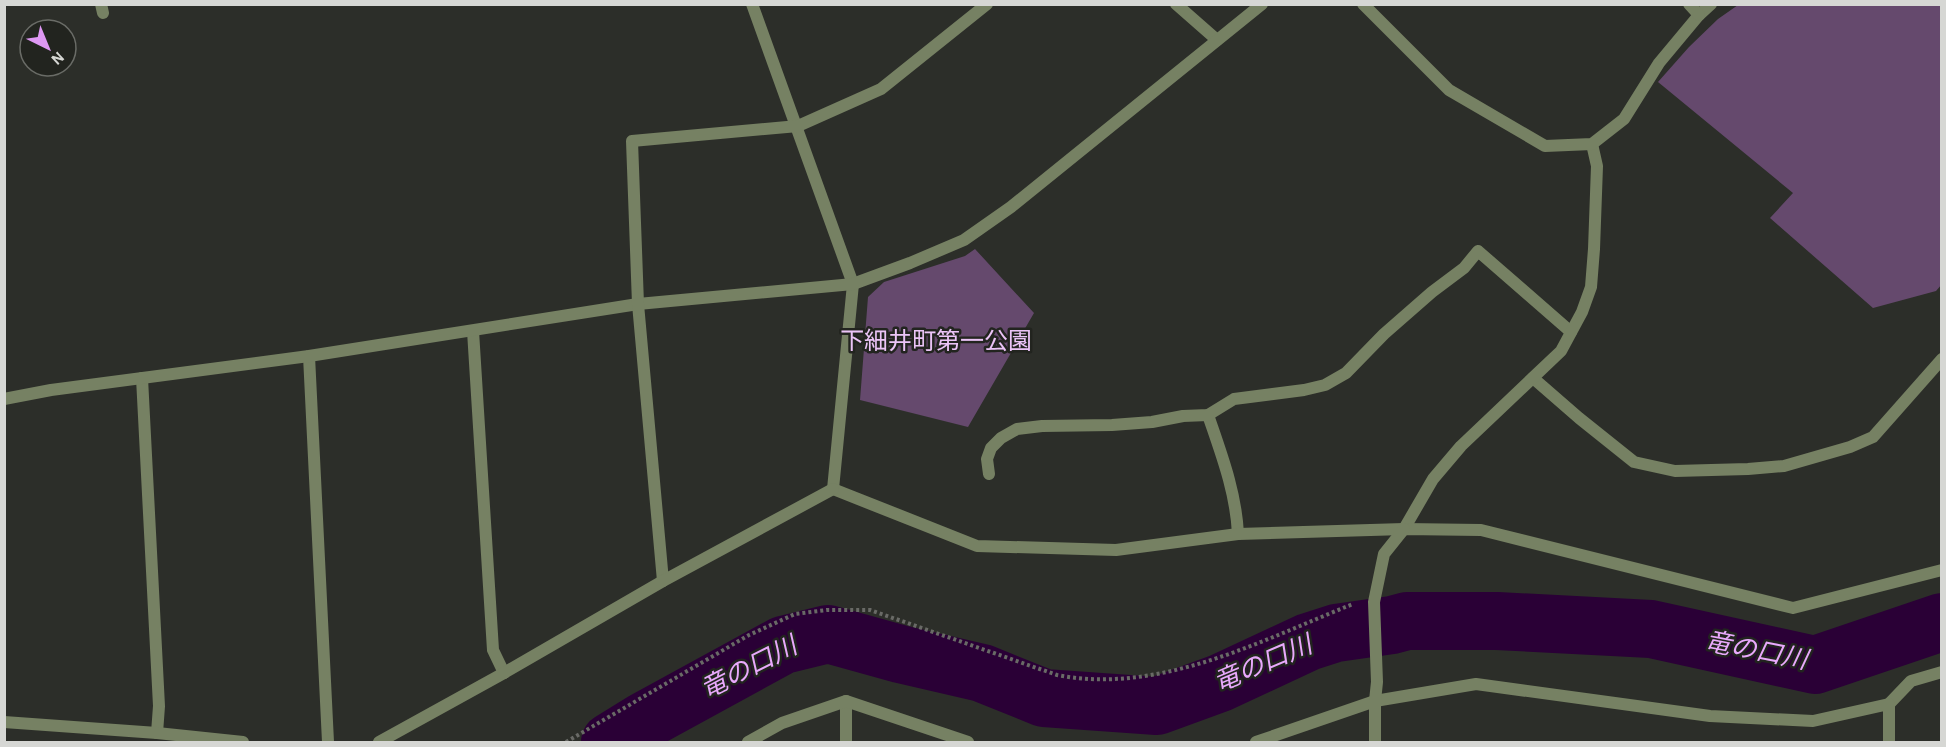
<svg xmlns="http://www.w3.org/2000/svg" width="1946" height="747" font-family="'Alegreya Sans','Noto Sans JP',sans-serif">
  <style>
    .green { fill: #65496d }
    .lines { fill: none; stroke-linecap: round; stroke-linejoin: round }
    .river { stroke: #2a0036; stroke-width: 58 }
    .path { stroke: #696a66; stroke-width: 4; stroke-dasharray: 3 3; stroke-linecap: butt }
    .lane { stroke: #768163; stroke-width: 12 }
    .street { stroke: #768163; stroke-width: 12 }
    .labels { text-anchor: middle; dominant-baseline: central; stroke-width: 5; stroke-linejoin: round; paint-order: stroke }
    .park-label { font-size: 24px; fill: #ebc4f7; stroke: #22241f }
    .water-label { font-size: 26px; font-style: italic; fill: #e9a9fc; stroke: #22241f }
  </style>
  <rect width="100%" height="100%" fill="#2c2e29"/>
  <g class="green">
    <path d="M 1738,5 L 1941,5 L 1942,284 L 1936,291 L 1873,308 L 1770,218 L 1793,193 L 1658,82 L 1689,47 L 1718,19 Z"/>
    <path d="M 975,249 L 1034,313 L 968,427 L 860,400 L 868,297 L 884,282 L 965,256 Z"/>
  </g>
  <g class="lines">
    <path class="river" d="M 610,742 L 644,721 L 783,645 L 828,634 L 900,654 L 982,673 L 1044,698 L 1157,706 L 1220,683 L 1308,642 L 1336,633 L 1392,625 L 1407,621 L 1497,621 L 1651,629 L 1815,665 L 1942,622"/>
    <path class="path" d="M 566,742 L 749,635 L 795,614 L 827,610 L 870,610 L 1057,675 C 1159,695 1260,641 1353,604"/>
    <g class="lane">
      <path d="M 1533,378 L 1579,418 L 1634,462 L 1675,471 L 1748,469 L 1784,466 L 1850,447 L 1873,437 L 1942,359"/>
      <path d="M 1208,415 C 1221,453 1236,492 1238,534"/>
      <path d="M 989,474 L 987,459 L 991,448 L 1001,438 L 1017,429 L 1042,426 L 1112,425 L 1152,422 L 1183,416 L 1208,415 L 1234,399 L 1304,390 L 1325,385 L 1346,373 L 1384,334 L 1432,292 L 1464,268 L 1478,251 L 1571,332"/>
      <path d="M 1404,529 L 1433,479 L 1461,446 L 1561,351 L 1582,312 L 1591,287 L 1594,249 L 1597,166 L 1592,144"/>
    </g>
    <g class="street">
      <path d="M 101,4 L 103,13"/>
      <path d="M 752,4 L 853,284 L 833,489"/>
      <path d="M 1176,4 L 1217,40"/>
      <path d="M 1363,4 L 1449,90 L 1545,146 L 1592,144 L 1624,119 L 1659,63 L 1699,15 L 1711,4"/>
      <path d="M 1689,4 L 1699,15"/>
      <path d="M 473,331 L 493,650 L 504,673"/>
      <path d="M 309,356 L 328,742"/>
      <path d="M 142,378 L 159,706 L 157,733"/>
      <path d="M 4,399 L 51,390 L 309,356 L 638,304 L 853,284 L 910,263 L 964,240 L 1011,207 L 1262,4"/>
      <path d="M 833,489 L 977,546 L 1116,550 L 1238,534 L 1404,529 L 1481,530 L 1793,608 L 1942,570"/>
      <path d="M 663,581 L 638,304 L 632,141 L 798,126 L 881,89 L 987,4"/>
      <path d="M 846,701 L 846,742"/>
      <path d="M 1889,704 L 1911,681 L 1942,672"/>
      <path d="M 4,722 L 157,733 L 243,742"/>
      <path d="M 379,742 L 504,673 L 663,581 L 833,489"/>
      <path d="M 748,742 L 782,723 L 846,701 L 968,742"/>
      <path d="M 1256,742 L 1375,701 L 1476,684 L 1710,716 L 1813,721 L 1889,704 L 1889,742"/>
      <path d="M 1375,742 L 1375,701 L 1377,682 L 1374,602 L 1384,554 L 1404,529"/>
    </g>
  </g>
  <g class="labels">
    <g class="park-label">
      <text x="936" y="342">下細井町第一公園</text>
    </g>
    <g class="water-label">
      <text transform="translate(1756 651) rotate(11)">竜の口川</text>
      <text transform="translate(1263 664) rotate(-23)">竜の口川</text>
      <text transform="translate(749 668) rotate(-27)">竜の口川</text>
    </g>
  </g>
  <rect width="1946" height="747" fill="none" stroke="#d6d7d4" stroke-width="12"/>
  <g transform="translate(48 48) rotate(137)"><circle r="28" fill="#22241f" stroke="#6a6c67" stroke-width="1.5"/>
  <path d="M0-4.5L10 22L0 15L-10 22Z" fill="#de98f3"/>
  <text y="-9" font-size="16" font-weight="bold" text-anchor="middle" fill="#d6d7d4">N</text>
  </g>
</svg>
